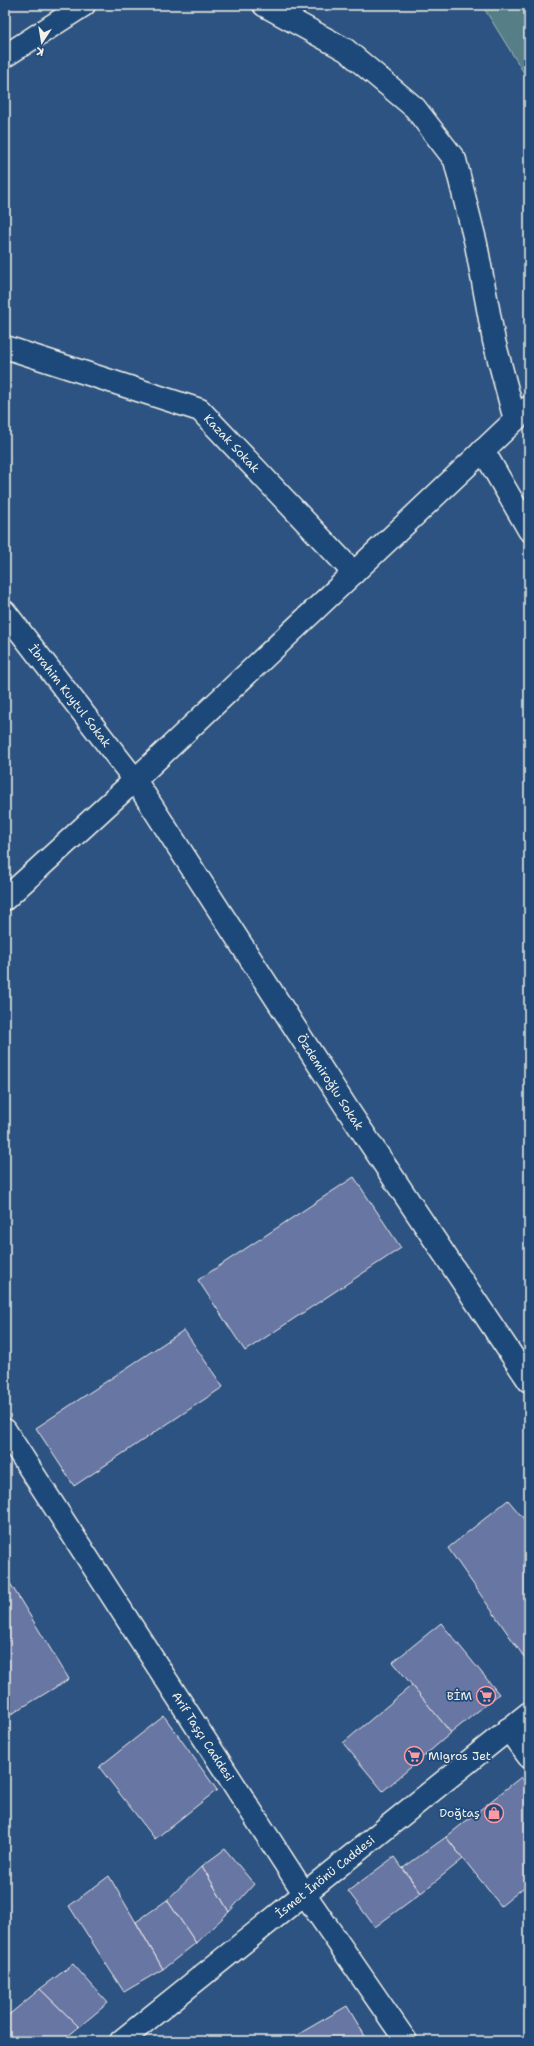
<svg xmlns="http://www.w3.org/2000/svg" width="534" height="2046" font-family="'Shantell Sans',sans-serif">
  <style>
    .green { fill: #557e86; stroke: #a4b8b7 }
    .building { fill: #6776a4; stroke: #f4f1e8 }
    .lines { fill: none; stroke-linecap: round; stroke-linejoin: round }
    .street-casing { stroke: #f4f1e8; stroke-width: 25 }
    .secondary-casing { stroke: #f4f1e8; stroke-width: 25 }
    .primary-casing { stroke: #f4f1e8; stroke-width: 25 }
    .street { stroke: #1f4a7a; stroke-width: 22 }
    .secondary { stroke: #1f4a7a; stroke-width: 22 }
    .primary { stroke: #1f4a7a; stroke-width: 22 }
    .labels { text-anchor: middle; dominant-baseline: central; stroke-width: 3.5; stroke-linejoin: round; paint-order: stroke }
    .street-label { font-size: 12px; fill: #f4f1e8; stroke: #1f4a7a }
    .poi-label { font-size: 12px; fill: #f4f1e8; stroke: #1f4a7a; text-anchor: end }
  </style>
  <rect width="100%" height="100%" fill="#2d5382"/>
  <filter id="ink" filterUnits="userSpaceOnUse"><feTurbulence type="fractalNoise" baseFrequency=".025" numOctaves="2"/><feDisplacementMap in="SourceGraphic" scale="8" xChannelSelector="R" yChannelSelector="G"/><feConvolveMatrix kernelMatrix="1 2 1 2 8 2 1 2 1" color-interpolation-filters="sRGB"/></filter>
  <g filter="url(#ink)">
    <path class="green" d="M 482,5 L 529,5 L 529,81 Z"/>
    <g class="building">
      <path d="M 354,1177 L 401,1248 L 245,1351 L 198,1280 Z"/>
      <path d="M 184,1330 L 223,1387 L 74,1486 L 36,1428 Z"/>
      <path d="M 508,1500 L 529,1525 L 529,1664 L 448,1548 Z"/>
      <path d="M 5,1575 L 69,1679 L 5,1718 Z"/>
      <path d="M 441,1623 L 499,1694 L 451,1733 L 393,1662 Z"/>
      <path d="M 412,1685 L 451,1733 L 383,1791 L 343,1743 Z"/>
      <path d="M 164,1716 L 217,1790 L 155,1839 L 99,1767 Z"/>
      <path d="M 521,1777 L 529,1787 L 529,1883 L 501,1906 L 446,1837 Z"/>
      <path d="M 446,1837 L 463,1859 L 421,1893 L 403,1868 Z"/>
      <path d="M 225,1849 L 254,1884 L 229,1912 L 202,1866 Z"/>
      <path d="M 394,1857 L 421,1893 L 375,1927 L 348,1891 Z"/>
      <path d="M 202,1866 L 229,1912 L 196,1943 L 167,1900 Z"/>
      <path d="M 109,1876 L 163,1969 L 124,1992 L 69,1906 Z"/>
      <path d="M 167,1900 L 196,1943 L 163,1969 L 136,1922 Z"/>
      <path d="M 73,1964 L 108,2003 L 79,2027 L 40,1989 Z"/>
      <path d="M 40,1989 L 79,2027 L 62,2041 L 5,2041 L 5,2018 Z"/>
      <path d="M 347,2006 L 368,2041 L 301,2041 L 297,2035 Z"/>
    </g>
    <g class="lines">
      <defs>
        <g id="street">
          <path d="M 264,5 L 346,50 L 415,108 L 455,160 L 476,244 L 494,341 L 515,420"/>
          <path d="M 5,56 L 84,5"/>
          <path id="s1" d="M 5,347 L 200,410 L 354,573"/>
          <path d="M 483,450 L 529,530"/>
          <path id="s2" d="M 5,612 L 135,780 L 350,1113 L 529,1381"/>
          <path id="s3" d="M 5,1430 L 304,1893 L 406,2041"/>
          <path d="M 508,1729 L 529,1757"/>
        </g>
        <g id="secondary">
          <path id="s4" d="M 121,2041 L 529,1713"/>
        </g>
        <path id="primary" d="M 5,899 L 135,780 L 529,407"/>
      </defs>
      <use href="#street" class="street-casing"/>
      <use href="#secondary" class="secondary-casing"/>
      <use href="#primary" class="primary-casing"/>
      <use href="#street" class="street"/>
      <use href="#secondary" class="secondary"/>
      <use href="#primary" class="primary"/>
    </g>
  </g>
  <defs>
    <symbol id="supermarket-ring" viewBox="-11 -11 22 22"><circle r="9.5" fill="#1f4a7a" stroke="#ff9aa2" stroke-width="1.5"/><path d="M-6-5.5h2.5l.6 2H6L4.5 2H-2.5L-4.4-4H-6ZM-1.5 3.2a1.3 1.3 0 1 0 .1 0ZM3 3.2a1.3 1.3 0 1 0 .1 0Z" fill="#ff9aa2"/></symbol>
    <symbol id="shop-ring" viewBox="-11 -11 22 22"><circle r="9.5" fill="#1f4a7a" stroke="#ff9aa2" stroke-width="1.5"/><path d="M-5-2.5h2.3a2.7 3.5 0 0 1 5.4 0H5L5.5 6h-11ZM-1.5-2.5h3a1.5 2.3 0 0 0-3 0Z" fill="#ff9aa2"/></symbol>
  </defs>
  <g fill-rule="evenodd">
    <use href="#supermarket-ring" x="475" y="1685" width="22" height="22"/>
    <use href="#supermarket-ring" x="403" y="1745" width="22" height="22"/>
    <use href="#shop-ring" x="483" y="1802" width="22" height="22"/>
  </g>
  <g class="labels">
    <g class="street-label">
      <text stroke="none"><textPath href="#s1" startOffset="251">Kazak Sokak</textPath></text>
      <text stroke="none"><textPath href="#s2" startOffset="106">İbrahim Kuytul Sokak</textPath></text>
      <text stroke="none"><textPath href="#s2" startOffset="572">Özdemiroğlu Sokak</textPath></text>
      <text stroke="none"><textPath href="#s3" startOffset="365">Arif Taşçı Caddesi</textPath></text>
      <text stroke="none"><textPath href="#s4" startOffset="262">İsmet İnönü Caddesi</textPath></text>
    </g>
    <g class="poi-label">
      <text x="472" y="1696">BİM</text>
      <text x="428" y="1756" text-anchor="start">Migros Jet</text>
      <text x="480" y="1813">Doğtaş</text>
    </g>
  </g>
  <rect width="534" height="2046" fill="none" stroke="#1f4a7a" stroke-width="20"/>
  <rect x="10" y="10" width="514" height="2026" fill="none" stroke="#f4f1e8" stroke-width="1.5" filter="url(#ink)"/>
  <g transform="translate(42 42) rotate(192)" stroke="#1f4a7a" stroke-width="3" paint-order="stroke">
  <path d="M0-3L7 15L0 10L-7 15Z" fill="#f4f1e8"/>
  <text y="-6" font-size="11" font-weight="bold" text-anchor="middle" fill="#f4f1e8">K</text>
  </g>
</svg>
